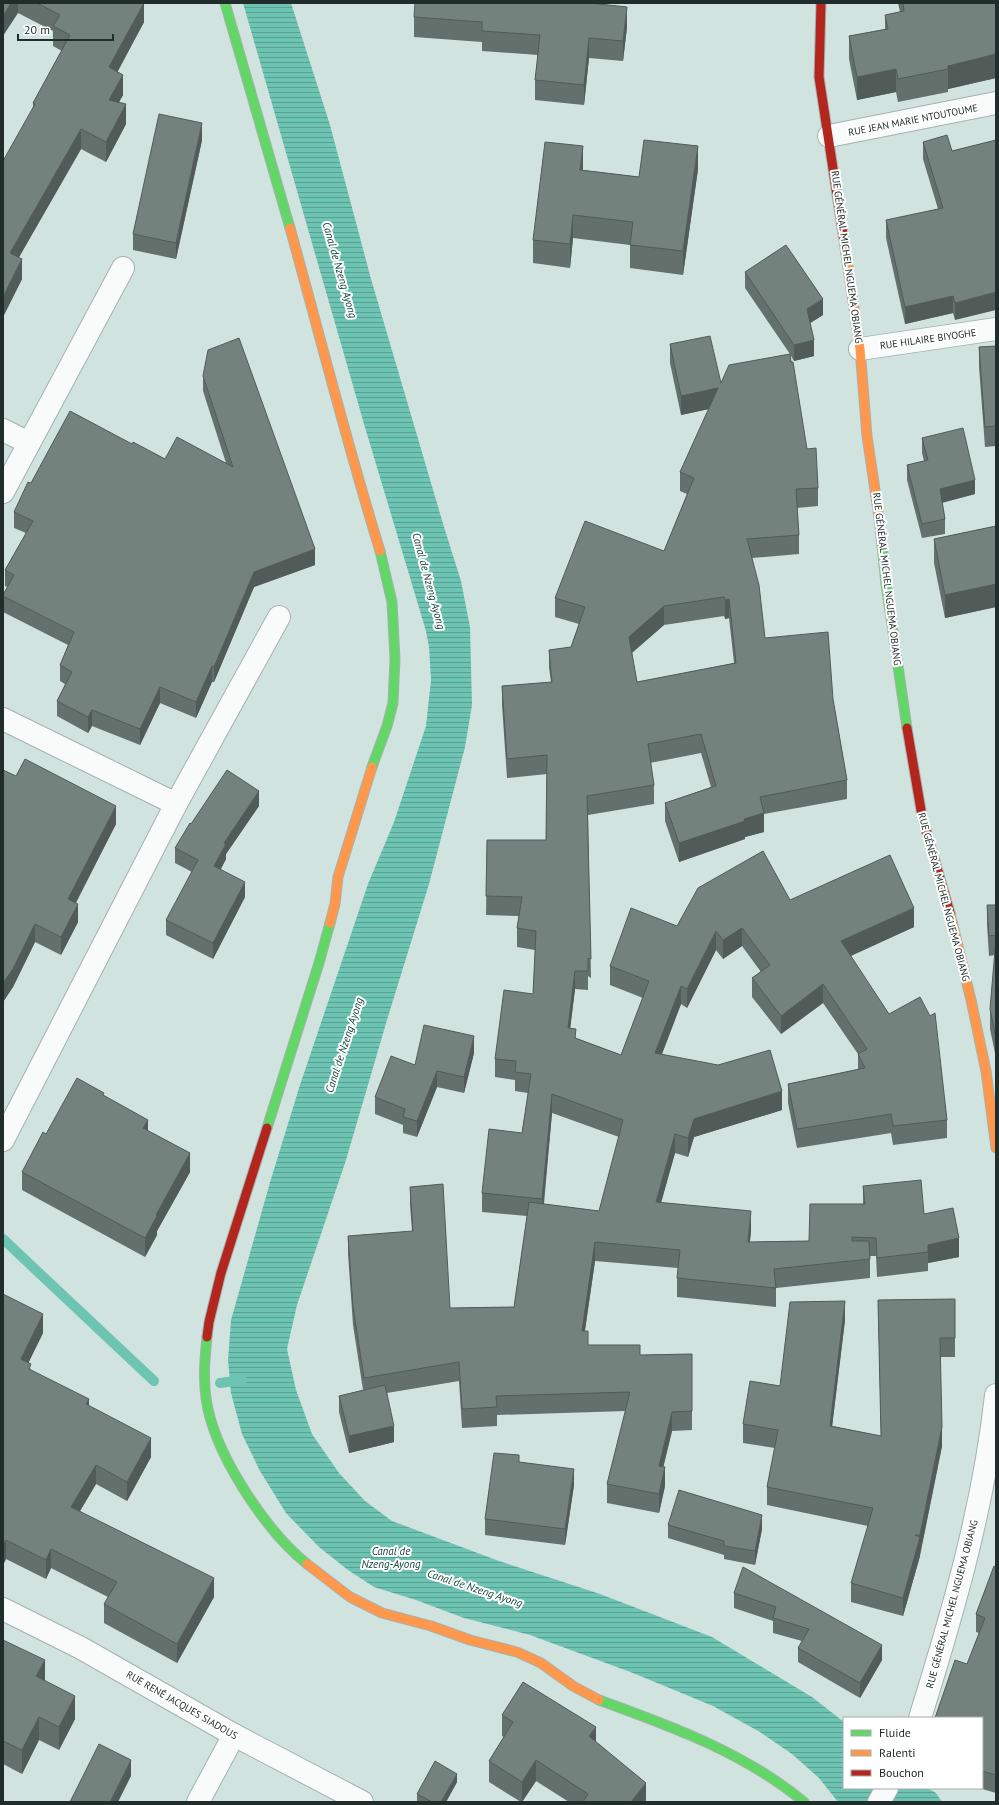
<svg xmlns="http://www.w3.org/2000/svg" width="999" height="1805" font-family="'PT Sans',sans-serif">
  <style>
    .water { fill: url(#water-rules) }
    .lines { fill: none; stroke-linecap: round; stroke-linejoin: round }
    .stream { stroke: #6ec4b3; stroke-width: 10 }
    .street-casing { stroke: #a4b2ae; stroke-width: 24 }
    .fast-casing { stroke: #a4b2ae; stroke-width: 11 }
    .slow-casing { stroke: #a4b2ae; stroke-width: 11 }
    .jam-casing { stroke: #a4b2ae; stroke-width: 11 }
    .street { stroke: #f8fbfa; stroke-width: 22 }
    .fast { stroke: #63d668; stroke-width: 9 }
    .slow { stroke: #ff974d; stroke-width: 9 }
    .jam { stroke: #b3261e; stroke-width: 9 }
    .wall { fill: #64706c; fill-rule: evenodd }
    .shaded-wall { fill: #515b58 }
    .building { fill: #74827e; stroke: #515b58; fill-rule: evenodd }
    .labels { text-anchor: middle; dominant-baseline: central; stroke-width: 4; stroke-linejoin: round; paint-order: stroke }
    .street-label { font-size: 10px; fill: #202d2a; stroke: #fff }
    .water-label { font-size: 11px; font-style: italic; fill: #13453c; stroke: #fff }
  </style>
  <defs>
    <pattern id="water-rules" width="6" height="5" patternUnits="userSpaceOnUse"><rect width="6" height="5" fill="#6ec4b3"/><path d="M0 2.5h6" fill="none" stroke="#5aa092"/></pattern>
  </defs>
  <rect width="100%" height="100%" fill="#d1e3de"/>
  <path class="water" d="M 243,3 L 291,3 L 330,125 L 371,279 L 444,527 L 461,581 L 470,627 L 472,705 L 465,747 L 429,884 L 387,1020 L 346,1160 L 297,1305 L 287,1349 L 296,1390 L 312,1434 L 339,1473 L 365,1501 L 392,1521 L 499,1561 L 600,1594 L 712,1637 L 812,1697 L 844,1722 L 844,1788 L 927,1788 L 936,1793 L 942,1802 L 838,1802 L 819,1778 L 792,1754 L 760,1732 L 713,1706 L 633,1673 L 530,1635 L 464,1618 L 416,1600 L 374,1587 L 348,1570 L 319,1547 L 286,1513 L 260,1471 L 242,1434 L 231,1393 L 228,1360 L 231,1320 L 271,1179 L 300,1085 L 368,884 L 394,822 L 426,726 L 431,680 L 429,647 L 426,631 L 364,424 Z"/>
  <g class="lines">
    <g class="stream">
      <path d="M 3,1239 L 154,1381"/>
      <path d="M 220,1383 L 242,1380"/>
    </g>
    <defs>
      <g id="street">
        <path d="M 829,136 L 996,103"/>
        <path d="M 860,349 L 996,329"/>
        <path d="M 3,430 L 29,443"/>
        <path d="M 3,492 L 123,268"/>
        <path d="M 3,719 L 176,804"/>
        <path d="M 3,1140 L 176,804 L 279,617"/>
        <path d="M 3,1609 L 81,1648 L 234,1735 L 362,1802"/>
        <path d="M 920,1718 C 953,1612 984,1506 996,1395"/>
        <path d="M 198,1802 L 234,1735"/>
        <path d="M 879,1802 L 887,1788"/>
      </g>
      <g id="fast">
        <path d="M 225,3 L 290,228"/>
        <path d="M 879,517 L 886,584 L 907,728"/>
        <path d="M 372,767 L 387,726 L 393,703 L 395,659 L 392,602 L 380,551"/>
        <path d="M 267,1128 L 319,963 L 330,923"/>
        <path d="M 207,1337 C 205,1357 203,1377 206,1398 C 213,1452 265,1530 307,1564"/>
        <path d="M 599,1700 C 671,1726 745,1753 804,1802"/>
      </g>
      <g id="slow">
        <path d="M 290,228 C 320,336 347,444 380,551"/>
        <path d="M 846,254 L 860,349 L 867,436 L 879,517"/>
        <path d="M 950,913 L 971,1000 L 986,1071 L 996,1148"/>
        <path d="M 330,923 L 335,904 L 338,877 L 372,767"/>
        <path d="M 307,1564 L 350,1597 L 382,1613 L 431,1626 L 470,1640 L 517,1652 L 541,1663 L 573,1686 L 599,1700"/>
      </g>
      <g id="jam">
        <path d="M 821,3 L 819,77 L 846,254"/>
        <path d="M 907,728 L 922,816 L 950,913"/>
        <path d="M 207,1337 L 209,1322 L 221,1273 L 267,1128"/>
      </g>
    </defs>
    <use href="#street" class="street-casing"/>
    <use href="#fast" class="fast-casing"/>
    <use href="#slow" class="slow-casing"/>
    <use href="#jam" class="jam-casing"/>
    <use href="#street" class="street"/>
    <use href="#fast" class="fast"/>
    <use href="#slow" class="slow"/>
    <use href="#jam" class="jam"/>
  </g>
  <g class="wall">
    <path d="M 3,3 L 144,3 L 144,22 L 117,72 L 123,95 L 119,102 L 126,124 L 106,162 L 81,149 L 19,257 L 22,279 L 3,317 L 33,108 L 33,103 L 62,51 L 53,46 L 53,31 L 18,13 Z"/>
    <path d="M 898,3 L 996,3 L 996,78 L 948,89 L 948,92 L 898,102 L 896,92 L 857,100 L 849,59 L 849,36 L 885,29 L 885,15 L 900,12 Z"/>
    <path d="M 414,17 L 627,27 L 623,61 L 589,58 L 584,105 L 535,100 L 535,80 L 538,55 L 482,51 L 482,42 L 414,37 Z"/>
    <path d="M 202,140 L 176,259 L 133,250 L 133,234 Z"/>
    <path d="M 996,140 L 955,320 L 953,313 L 905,324 L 886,238 L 886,220 L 938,209 L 923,159 L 923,142 L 952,151 Z"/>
    <path d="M 698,169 L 683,275 L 630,268 L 630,245 L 573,238 L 570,268 L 533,263 L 533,240 L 583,170 L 639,177 Z"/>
    <path d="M 745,272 L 823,315 L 810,323 L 814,356 L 794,361 L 790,354 L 807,449 L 818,488 L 818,506 L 797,508 L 799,535 L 799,554 L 752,558 L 765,638 L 833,699 L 847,780 L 847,799 L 764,814 L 764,832 L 745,837 L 745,839 L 679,862 L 665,821 L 665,803 L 711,787 L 701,753 L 650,763 L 654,785 L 654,804 L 588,815 L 591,978 L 588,976 L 588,990 L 575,989 L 570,1028 L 576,1038 L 621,1055 L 643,998 L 610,985 L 610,966 L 677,926 L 790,900 L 914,927 L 851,956 L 947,1120 L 947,1138 L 893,1145 L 891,1133 L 797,1148 L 788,1103 L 788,1084 L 858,1069 L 858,1054 L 823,1003 L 781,1034 L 752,997 L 752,978 L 761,972 L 742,946 L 723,959 L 716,950 L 687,1008 L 681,1004 L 662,1054 L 782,1110 L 694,1137 L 688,1157 L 675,1153 L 661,1202 L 751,1230 L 750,1242 L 809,1241 L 863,1204 L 863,1186 L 924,1214 L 959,1257 L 928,1263 L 928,1271 L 877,1277 L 876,1256 L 870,1256 L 870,1278 L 776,1288 L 776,1307 L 677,1297 L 677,1278 L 678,1268 L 595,1261 L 585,1331 L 588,1345 L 640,1355 L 692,1354 L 692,1430 L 672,1431 L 663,1467 L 665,1486 L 659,1513 L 607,1503 L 607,1484 L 626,1411 L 497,1415 L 497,1426 L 462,1428 L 459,1381 L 387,1393 L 394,1442 L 349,1453 L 339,1412 L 339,1396 L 363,1390 L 353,1325 L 348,1254 L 348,1236 L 412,1231 L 410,1205 L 410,1187 L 450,1308 L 514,1307 L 527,1216 L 482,1212 L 482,1193 L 522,1133 L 528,1093 L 515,1091 L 515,1080 L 495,1077 L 495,1059 L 533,994 L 535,950 L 517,947 L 517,928 L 519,916 L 486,915 L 487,840 L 546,840 L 547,774 L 507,778 L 502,705 L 502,686 L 551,682 L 549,668 L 549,650 L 571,647 L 579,624 L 555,617 L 555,598 L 664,551 L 687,494 L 680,491 L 680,472 L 709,409 L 681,415 L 670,363 L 670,344 L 721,383 L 790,354 L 745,288 ZM 724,616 L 725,619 L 729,618 L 734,663 L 637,682 L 632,653 L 664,625 ZM 552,1113 L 619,1137 L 599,1211 L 544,1204 Z"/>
    <path d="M 996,346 L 996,446 L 985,447 L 979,367 L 979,347 Z"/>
    <path d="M 203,376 L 315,565 L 254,587 L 214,682 L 212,682 L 196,718 L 160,703 L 140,745 L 92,726 L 88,733 L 57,716 L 57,701 L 65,684 L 60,681 L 60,665 L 68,645 L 3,612 L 3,595 L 8,587 L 5,586 L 5,570 L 26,533 L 14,528 L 14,512 L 31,483 L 132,444 L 165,459 L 226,463 L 203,391 Z"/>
    <path d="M 922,438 L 975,494 L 942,503 L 945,519 L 945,534 L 922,538 L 907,480 L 907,465 L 924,461 L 922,453 Z"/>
    <path d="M 996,526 L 996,607 L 945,618 L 934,563 L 934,539 Z"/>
    <path d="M 3,770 L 116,824 L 76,903 L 78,922 L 61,955 L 35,942 L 13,987 L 3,1002 Z"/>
    <path d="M 259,806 L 226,854 L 226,859 L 221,869 L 245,897 L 213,959 L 166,935 L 166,920 L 192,872 L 175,863 L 175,848 L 191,824 Z"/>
    <path d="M 987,905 L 996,905 L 996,1058 L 990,1029 L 990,1009 L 995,955 L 989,956 L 987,925 Z"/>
    <path d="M 474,1053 L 464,1093 L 437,1087 L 417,1137 L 403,1133 L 403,1125 L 375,1114 L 375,1097 L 415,1065 Z"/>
    <path d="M 104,1096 L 148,1131 L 190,1172 L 157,1231 L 157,1235 L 145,1257 L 22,1190 L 22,1172 L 46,1134 Z"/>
    <path d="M 3,1294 L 43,1333 L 28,1363 L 31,1370 L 89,1406 L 151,1457 L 127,1501 L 96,1484 L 80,1511 L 214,1597 L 177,1663 L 104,1623 L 104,1604 L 108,1597 L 51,1568 L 46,1579 L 6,1559 L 3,1565 Z"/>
    <path d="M 955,1299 L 955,1357 L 940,1357 L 942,1446 L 920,1556 L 903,1616 L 851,1602 L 851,1583 L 868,1526 L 767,1505 L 767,1487 L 775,1448 L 743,1443 L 743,1424 L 845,1320 L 832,1426 L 881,1436 L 878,1300 Z"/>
    <path d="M 519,1462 L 574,1485 L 565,1545 L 485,1535 L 485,1519 Z"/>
    <path d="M 668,1525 L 762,1529 L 755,1565 L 724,1559 L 724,1555 L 668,1538 Z"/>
    <path d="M 743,1567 L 882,1660 L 860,1698 L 798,1662 L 798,1648 L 802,1641 L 773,1633 L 773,1621 L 734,1608 L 734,1593 Z"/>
    <path d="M 996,1567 L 996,1793 L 979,1788 L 982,1788 L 982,1718 L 967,1664 L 979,1633 L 976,1632 L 976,1614 Z"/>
    <path d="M 3,1640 L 45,1680 L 75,1719 L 59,1750 L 39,1740 L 22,1774 L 3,1764 Z"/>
    <path d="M 502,1715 L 596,1742 L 646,1802 L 569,1802 L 536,1781 L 522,1802 L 521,1802 L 489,1782 L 489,1761 L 504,1737 L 502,1736 Z"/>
    <path d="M 457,1782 L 446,1802 L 417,1802 L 417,1794 Z"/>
  </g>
  <g class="shaded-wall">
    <path d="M 11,3 L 18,3 L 18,13 L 3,36 L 3,16 Z"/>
    <path d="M 144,3 L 144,22 L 109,88 L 109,67 Z"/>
    <path d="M 627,7 L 627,27 L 623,61 L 623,41 Z"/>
    <path d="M 589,38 L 589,58 L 584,105 L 584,85 Z"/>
    <path d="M 996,54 L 996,78 L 948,89 L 948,66 Z"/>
    <path d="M 896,69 L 896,92 L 857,100 L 857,77 Z"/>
    <path d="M 123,75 L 123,95 L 109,120 L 109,100 Z"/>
    <path d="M 126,104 L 126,124 L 106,162 L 106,142 Z"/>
    <path d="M 202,123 L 202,140 L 176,259 L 176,243 Z"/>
    <path d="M 81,129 L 81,149 L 10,273 L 10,253 Z"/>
    <path d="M 583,146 L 583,169 L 580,193 L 580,170 Z"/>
    <path d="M 698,146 L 698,169 L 683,275 L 683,251 Z"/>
    <path d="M 573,215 L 573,238 L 570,268 L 570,244 Z"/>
    <path d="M 22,259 L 22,279 L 3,317 L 3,297 Z"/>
    <path d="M 996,292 L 996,310 L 955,320 L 955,303 Z"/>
    <path d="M 953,296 L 953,313 L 905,324 L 905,307 Z"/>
    <path d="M 823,299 L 823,315 L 807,325 L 807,309 Z"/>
    <path d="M 814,340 L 814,356 L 794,361 L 794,345 Z"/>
    <path d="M 718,388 L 718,407 L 681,415 L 681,396 Z"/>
    <path d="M 975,480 L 975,494 L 940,503 L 940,489 Z"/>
    <path d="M 315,549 L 315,565 L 254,587 L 214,682 L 214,667 L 254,572 Z"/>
    <path d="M 996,584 L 996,607 L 945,618 L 945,595 Z"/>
    <path d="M 729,599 L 729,618 L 725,619 L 725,600 Z"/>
    <path d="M 664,606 L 664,625 L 629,655 L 629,637 Z"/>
    <path d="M 212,666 L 212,682 L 196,718 L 196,702 Z"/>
    <path d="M 160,687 L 160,703 L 140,745 L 140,729 Z"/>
    <path d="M 92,710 L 92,726 L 88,733 L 88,717 Z"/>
    <path d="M 259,791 L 259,806 L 226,854 L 226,859 L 214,881 L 214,866 L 224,843 Z"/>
    <path d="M 116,806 L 116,824 L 68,917 L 68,899 Z"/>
    <path d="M 764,813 L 764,832 L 745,837 L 745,839 L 679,862 L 679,843 L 744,819 Z"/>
    <path d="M 245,882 L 245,897 L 213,959 L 213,943 Z"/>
    <path d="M 78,904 L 78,922 L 61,955 L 61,937 Z"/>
    <path d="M 914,908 L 914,927 L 841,960 L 841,941 Z"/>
    <path d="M 35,924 L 35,942 L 13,987 L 3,1002 L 3,983 Z"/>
    <path d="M 742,928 L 742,946 L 723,959 L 723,940 Z"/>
    <path d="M 716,931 L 716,950 L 687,1008 L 687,989 Z"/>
    <path d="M 575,971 L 575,989 L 568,1047 L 568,1028 Z"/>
    <path d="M 823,984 L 823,1003 L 781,1034 L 781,1016 Z"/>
    <path d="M 681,986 L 681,1004 L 655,1072 L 655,1053 Z"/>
    <path d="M 474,1036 L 474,1053 L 464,1093 L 464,1077 Z"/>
    <path d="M 437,1071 L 437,1087 L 417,1137 L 417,1121 Z"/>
    <path d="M 782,1091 L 782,1110 L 694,1137 L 688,1157 L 688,1138 L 694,1119 Z"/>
    <path d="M 552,1094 L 552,1113 L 542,1218 L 542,1199 Z"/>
    <path d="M 148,1120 L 148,1139 L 143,1128 Z"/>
    <path d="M 675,1134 L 675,1153 L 656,1221 L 656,1202 Z"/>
    <path d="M 190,1153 L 190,1172 L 157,1231 L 157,1235 L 145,1257 L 145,1238 L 156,1215 Z"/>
    <path d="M 751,1211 L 751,1230 L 748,1260 L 748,1242 Z"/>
    <path d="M 959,1238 L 959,1257 L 928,1263 L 928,1245 Z"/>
    <path d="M 595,1242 L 595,1261 L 582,1350 L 582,1331 Z"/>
    <path d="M 845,1301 L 845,1320 L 830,1444 L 830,1426 Z"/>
    <path d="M 43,1314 L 43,1333 L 21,1378 L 21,1359 Z"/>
    <path d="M 89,1399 L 89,1418 L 86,1404 Z"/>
    <path d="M 672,1412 L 672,1431 L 659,1485 L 659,1466 Z"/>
    <path d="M 394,1426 L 394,1442 L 349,1453 L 349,1436 Z"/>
    <path d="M 942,1427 L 942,1446 L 920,1554 L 920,1535 Z"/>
    <path d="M 151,1438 L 151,1457 L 127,1501 L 127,1482 Z"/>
    <path d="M 96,1465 L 96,1484 L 71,1526 L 71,1507 Z"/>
    <path d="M 665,1467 L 665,1486 L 659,1513 L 659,1494 Z"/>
    <path d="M 574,1469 L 574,1485 L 565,1545 L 565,1529 Z"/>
    <path d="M 762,1515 L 762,1529 L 755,1565 L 755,1551 Z"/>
    <path d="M 920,1537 L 920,1556 L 903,1616 L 903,1598 Z"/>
    <path d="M 6,1540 L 6,1559 L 3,1565 L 3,1545 Z"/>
    <path d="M 51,1549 L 51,1568 L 46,1579 L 46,1560 Z"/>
    <path d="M 214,1578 L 214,1597 L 177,1663 L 177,1644 Z"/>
    <path d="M 882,1645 L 882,1660 L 860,1698 L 860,1683 Z"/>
    <path d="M 45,1660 L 45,1684 L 36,1676 Z"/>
    <path d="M 75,1696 L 75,1719 L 59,1750 L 59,1727 Z"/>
    <path d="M 39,1717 L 39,1740 L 22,1774 L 22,1750 Z"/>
    <path d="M 596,1727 L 596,1747 L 589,1736 Z"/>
    <path d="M 131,1760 L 131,1776 L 118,1802 L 110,1802 Z"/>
    <path d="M 536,1760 L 536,1781 L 522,1802 L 522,1782 Z"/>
    <path d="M 457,1774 L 457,1782 L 446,1802 L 441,1802 Z"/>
    <path d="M 646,1783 L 646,1802 L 631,1802 Z"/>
  </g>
  <g class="building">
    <path d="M 3,3 L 11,3 L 3,16 Z"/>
    <path d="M 37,3 L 144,3 L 109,67 L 123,75 L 109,100 L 126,104 L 106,142 L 81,129 L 10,253 L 22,259 L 3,297 L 3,161 L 35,104 L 33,103 L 70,35 L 53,26 L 60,15 Z"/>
    <path d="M 415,3 L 590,3 L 627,7 L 623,41 L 589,38 L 584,85 L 535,80 L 540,35 L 482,31 L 482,22 L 414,17 Z"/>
    <path d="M 903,3 L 996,3 L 996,54 L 948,66 L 948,69 L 898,79 L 896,69 L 857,77 L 849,36 L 888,29 L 885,15 L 904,11 Z"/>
    <path d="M 159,114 L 202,123 L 176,243 L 133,234 Z"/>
    <path d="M 947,135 L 952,151 L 996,140 L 996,292 L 955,303 L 953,296 L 905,307 L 886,220 L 943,208 L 923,142 Z"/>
    <path d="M 644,140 L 698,146 L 683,251 L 630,245 L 633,222 L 573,215 L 570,244 L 533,240 L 545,142 L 583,146 L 580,170 L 639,177 Z"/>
    <path d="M 786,245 L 823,299 L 807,309 L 814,340 L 794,345 L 745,272 Z"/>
    <path d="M 710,336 L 721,383 L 729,365 L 790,354 L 791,362 L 793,362 L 807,449 L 816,448 L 818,488 L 796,489 L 799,535 L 747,539 L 759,585 L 765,638 L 828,632 L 833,699 L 847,780 L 760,797 L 764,813 L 744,819 L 745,821 L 679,843 L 665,803 L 716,786 L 701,734 L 648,744 L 654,785 L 587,796 L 591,959 L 588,958 L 588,971 L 575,971 L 568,1028 L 576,1029 L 575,1038 L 621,1055 L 649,981 L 610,966 L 631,908 L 677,926 L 698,888 L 763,851 L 790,900 L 890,855 L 914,908 L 841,941 L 889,1014 L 920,997 L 930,1016 L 935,1013 L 947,1120 L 893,1126 L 891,1114 L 797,1129 L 788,1084 L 865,1068 L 858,1054 L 867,1049 L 823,984 L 781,1016 L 752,978 L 770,965 L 742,928 L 723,940 L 716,931 L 687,989 L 681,986 L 655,1053 L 718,1065 L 770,1050 L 782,1091 L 694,1119 L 688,1138 L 675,1134 L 656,1202 L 751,1211 L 748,1242 L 809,1241 L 810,1204 L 865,1204 L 863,1186 L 921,1180 L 924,1214 L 953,1208 L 959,1238 L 928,1245 L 928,1252 L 877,1258 L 876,1238 L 852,1237 L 852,1241 L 869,1241 L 870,1259 L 774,1269 L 776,1288 L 677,1278 L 680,1250 L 595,1242 L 582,1331 L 588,1331 L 588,1345 L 640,1345 L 640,1355 L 692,1354 L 692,1411 L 672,1412 L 659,1466 L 665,1467 L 659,1494 L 607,1484 L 630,1392 L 496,1396 L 497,1407 L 462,1409 L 459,1362 L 364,1378 L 353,1307 L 348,1236 L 413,1231 L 410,1187 L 443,1184 L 450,1308 L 514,1307 L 529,1202 L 599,1211 L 623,1120 L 552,1094 L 542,1199 L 482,1193 L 489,1129 L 522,1133 L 531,1074 L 515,1072 L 516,1061 L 495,1059 L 504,990 L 533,994 L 536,931 L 517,928 L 522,897 L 486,896 L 487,840 L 546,840 L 547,755 L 507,759 L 502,686 L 552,682 L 549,650 L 571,647 L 585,607 L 555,598 L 585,521 L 664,551 L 694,478 L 680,472 L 718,388 L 681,396 L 670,344 ZM 724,597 L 725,600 L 729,599 L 736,663 L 637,682 L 629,637 L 664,606 Z"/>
    <path d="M 239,338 L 315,549 L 254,572 L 214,667 L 212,666 L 196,702 L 160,687 L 140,729 L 92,710 L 88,717 L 57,701 L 72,672 L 60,665 L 74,632 L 3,596 L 3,595 L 14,575 L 5,570 L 33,521 L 14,512 L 28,482 L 31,483 L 70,411 L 132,444 L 133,442 L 165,459 L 177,437 L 233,467 L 203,376 L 208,350 Z"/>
    <path d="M 996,346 L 996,426 L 985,427 L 979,347 Z"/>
    <path d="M 963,428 L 975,480 L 940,489 L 945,519 L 922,524 L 907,465 L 928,460 L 922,438 Z"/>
    <path d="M 996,526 L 996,584 L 945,595 L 934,539 Z"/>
    <path d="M 25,759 L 116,806 L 68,899 L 78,904 L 61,937 L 35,924 L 13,969 L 3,983 L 3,770 L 16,776 Z"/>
    <path d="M 227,770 L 259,791 L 224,843 L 226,844 L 214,866 L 245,882 L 213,943 L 166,920 L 198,860 L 175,848 L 190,823 L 191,824 Z"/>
    <path d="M 987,905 L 996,905 L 996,935 L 989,936 Z"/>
    <path d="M 996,938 L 996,1038 L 990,1009 Z"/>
    <path d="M 424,1025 L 474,1036 L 464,1077 L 437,1071 L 417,1121 L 403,1117 L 405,1109 L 375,1097 L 391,1056 L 415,1065 Z"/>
    <path d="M 77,1078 L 104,1093 L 103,1095 L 148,1120 L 143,1128 L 190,1153 L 156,1215 L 157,1216 L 145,1238 L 22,1172 L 43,1132 L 46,1134 Z"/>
    <path d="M 3,1294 L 43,1314 L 21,1359 L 31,1364 L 29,1369 L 89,1399 L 86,1404 L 151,1438 L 127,1482 L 96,1465 L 71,1507 L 214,1578 L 177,1644 L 104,1604 L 117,1582 L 51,1549 L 46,1560 L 6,1540 L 3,1545 Z"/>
    <path d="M 955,1299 L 955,1338 L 940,1338 L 942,1427 L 920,1535 L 915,1535 L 920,1537 L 903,1598 L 851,1583 L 873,1508 L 767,1487 L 778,1430 L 743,1424 L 750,1381 L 780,1386 L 790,1302 L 845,1301 L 830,1426 L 881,1436 L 878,1300 Z"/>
    <path d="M 385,1385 L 394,1426 L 349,1436 L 339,1396 Z"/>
    <path d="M 494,1453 L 519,1455 L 519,1462 L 574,1469 L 565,1529 L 485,1519 Z"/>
    <path d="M 679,1490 L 762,1515 L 755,1551 L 724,1546 L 724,1541 L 668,1525 Z"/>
    <path d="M 994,1566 L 996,1567 L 996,1775 L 982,1771 L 982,1718 L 935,1718 L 955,1660 L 967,1664 L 985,1618 L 976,1614 Z"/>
    <path d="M 743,1567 L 882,1645 L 860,1683 L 798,1648 L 809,1629 L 773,1618 L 776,1607 L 734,1593 Z"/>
    <path d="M 3,1640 L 45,1660 L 36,1676 L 75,1696 L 59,1727 L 39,1717 L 22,1750 L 3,1741 Z"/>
    <path d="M 523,1682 L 596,1727 L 589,1736 L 646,1783 L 631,1802 L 583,1802 L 588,1794 L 536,1760 L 522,1782 L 489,1761 L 513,1722 L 502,1715 Z"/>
    <path d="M 99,1744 L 131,1760 L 110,1802 L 70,1802 Z"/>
    <path d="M 435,1761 L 457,1774 L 441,1802 L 432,1802 L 417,1794 Z"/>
  </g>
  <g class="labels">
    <g class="street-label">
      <text transform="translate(913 120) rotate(-11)">RUE JEAN MARIE NTOUTOUME</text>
      <text transform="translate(847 257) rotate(82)">RUE GÉNÉRAL MICHEL NGUEMA OBIANG</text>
      <text transform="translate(928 339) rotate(-8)">RUE HILAIRE BIYOGHE</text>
      <text transform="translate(887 579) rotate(83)">RUE GÉNÉRAL MICHEL NGUEMA OBIANG</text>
      <text transform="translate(944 897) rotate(75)">RUE GÉNÉRAL MICHEL NGUEMA OBIANG</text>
      <text transform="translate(952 1604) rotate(-75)">RUE GÉNÉRAL MICHEL NGUEMA OBIANG</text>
      <text transform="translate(182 1705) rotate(30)">RUE RENÉ JACQUES SIADOUS</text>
    </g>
    <g class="water-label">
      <text transform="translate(340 270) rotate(74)">Canal de Nzeng Ayong</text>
      <text transform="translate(429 581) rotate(75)">Canal de Nzeng Ayong</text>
      <text transform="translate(344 1045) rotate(-72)">Canal de Nzeng Ayong</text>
      <text x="391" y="1551">Canal de<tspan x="391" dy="13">Nzeng-Ayong</tspan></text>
      <text transform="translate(475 1588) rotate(18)">Canal de Nzeng Ayong</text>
    </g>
  </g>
  <rect width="999" height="1805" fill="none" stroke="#202d2a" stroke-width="8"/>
  <rect x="843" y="1717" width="140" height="72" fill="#ffffff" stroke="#a6abaa"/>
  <rect x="851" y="1730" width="20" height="6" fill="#63d668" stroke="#a6abaa"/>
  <text x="879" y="1737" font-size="12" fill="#202d2a">Fluide</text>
  <rect x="851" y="1750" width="20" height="6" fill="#ff974d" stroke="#a6abaa"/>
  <text x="879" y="1757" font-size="12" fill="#202d2a">Ralenti</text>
  <rect x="851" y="1770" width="20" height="6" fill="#b3261e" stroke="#a6abaa"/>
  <text x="879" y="1777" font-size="12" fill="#202d2a">Bouchon</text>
  <path d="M18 34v6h95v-6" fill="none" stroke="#202d2a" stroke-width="2"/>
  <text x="24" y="34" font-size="12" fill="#202d2a" stroke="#ffffff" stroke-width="3" paint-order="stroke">20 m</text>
</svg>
